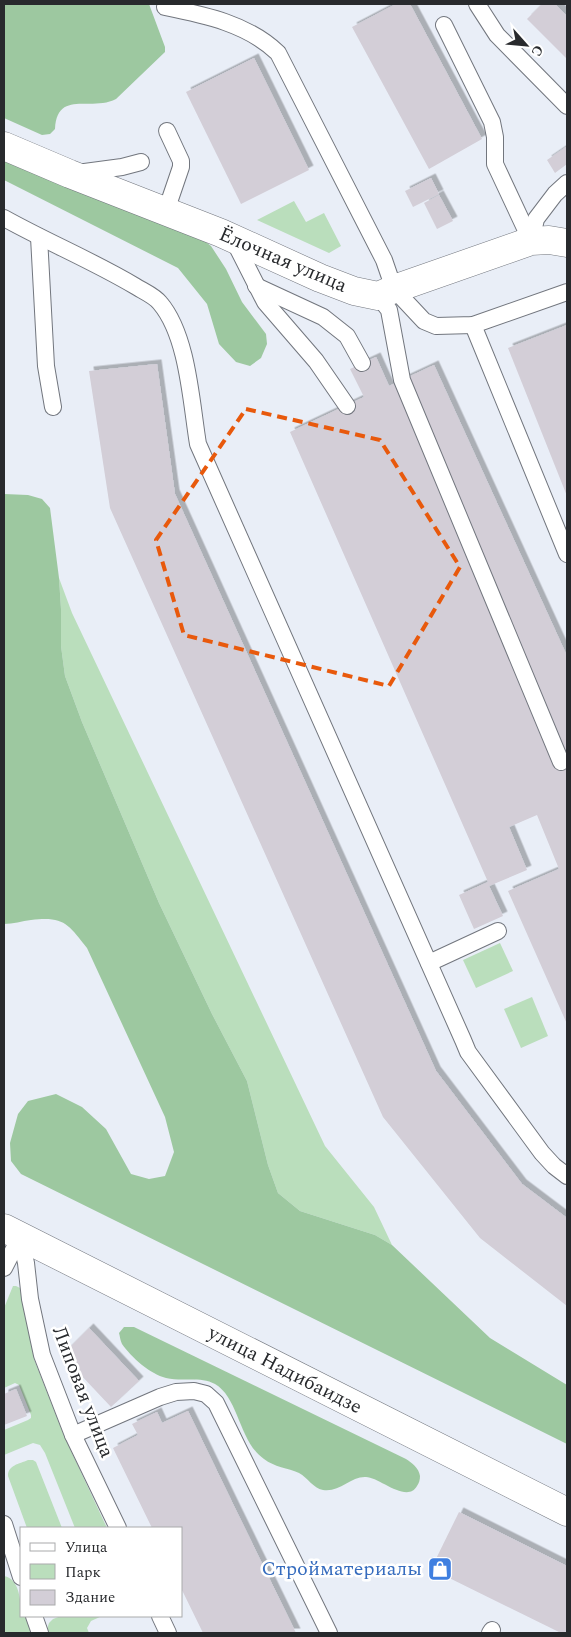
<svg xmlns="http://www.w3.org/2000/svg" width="571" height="1637" font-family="Spectral,serif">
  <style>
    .green { fill: #badebc }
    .forest { fill: #9dc8a0 }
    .building { fill: #d3ced7; filter: url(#shadow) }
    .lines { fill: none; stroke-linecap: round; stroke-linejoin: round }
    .lane-casing { stroke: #72767e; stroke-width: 18 }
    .street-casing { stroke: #72767e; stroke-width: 29 }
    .secondary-casing { stroke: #72767e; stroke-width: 29 }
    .lane { stroke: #fff; stroke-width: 16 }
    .street { stroke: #fff; stroke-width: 28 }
    .secondary { stroke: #fff; stroke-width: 28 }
    .marked { fill: none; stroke: #e8590c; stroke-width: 4; stroke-dasharray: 10 6; stroke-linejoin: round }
    .labels { text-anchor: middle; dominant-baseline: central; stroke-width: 5; stroke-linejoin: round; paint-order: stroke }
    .street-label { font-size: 20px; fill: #282a2d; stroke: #fff }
    .shop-label { font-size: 20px; fill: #366cbe; stroke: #fff; text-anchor: end }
  </style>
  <defs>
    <filter id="shadow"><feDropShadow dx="4.5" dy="-4.5" stdDeviation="0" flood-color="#0004"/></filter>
  </defs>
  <rect width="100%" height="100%" fill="#e9eef7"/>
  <g class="green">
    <path d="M 294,201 L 306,222 L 324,213 L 341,246 L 329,253 L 257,220 Z"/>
    <path d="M 59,578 L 72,613 L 325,1146 L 374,1207 L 392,1245 L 375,1235 L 300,1211 L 278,1193 L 268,1165 L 247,1081 L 212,1014 L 159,903 L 82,722 L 65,676 L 61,646 L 61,609 Z"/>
    <path d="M 500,943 L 513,971 L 476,988 L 463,960 Z"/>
    <path d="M 532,997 L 548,1036 L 521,1048 L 504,1009 Z"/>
    <path d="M 13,1286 L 16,1286 L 20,1288 L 34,1359 L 65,1438 L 107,1528 L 75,1528 L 45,1453 L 40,1445 L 33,1443 L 4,1455 L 4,1430 L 28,1420 L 31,1418 L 31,1415 L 19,1385 L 15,1383 L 4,1388 L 4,1308 Z"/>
    <path d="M 28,1460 L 33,1460 L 36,1462 L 62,1528 L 27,1528 L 8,1476 C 8,1465 19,1464 28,1460 Z"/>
    <path d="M 4,1576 C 20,1579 21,1602 21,1616 L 25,1616 L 31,1633 L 4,1633 Z"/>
    <path d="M 61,1616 L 102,1616 L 91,1621 L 87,1628 L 89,1633 L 48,1633 L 47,1629 L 49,1623 L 53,1619 Z"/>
  </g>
  <g class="forest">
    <path d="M 4,4 L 149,4 L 165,47 L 165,52 L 116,99 C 91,112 57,89 55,129 L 50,134 L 42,135 L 4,118 Z"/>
    <path d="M 4,154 L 198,236 L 211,246 L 226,269 L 242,302 L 266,334 L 267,344 L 261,358 L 250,366 L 236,362 L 219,344 L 207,304 L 178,268 L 4,180 Z"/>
    <path d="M 4,494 L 28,495 L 42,499 L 50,508 L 59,578 L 61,609 L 61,646 L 65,676 L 82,722 L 159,903 L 212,1014 L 247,1081 L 268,1165 L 278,1193 L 300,1211 L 375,1235 L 392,1245 L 490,1338 L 567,1385 L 567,1444 L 21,1174 L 11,1161 L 10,1143 L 18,1114 L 28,1101 L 56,1094 L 82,1107 L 106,1129 L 131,1174 L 149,1179 L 165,1176 L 174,1152 L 165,1117 L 87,948 C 68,924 64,916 31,920 C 22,921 13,924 4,924 Z"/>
    <path d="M 124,1327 L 134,1327 L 406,1459 C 412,1463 419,1468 420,1476 C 420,1480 419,1483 417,1486 C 407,1504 379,1477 366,1477 C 351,1476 339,1493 323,1490 C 313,1488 308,1478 299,1473 C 288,1468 274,1467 264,1459 C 239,1442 239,1398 215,1384 C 200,1376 182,1382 166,1378 C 150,1374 131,1357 122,1344 C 120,1340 120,1336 119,1333 Z"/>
  </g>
  <g class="building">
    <path d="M 396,4 L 410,4 L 482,139 L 429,169 L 352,27 Z"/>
    <path d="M 542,4 L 555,4 L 567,16 L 567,59 L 527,19 Z"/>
    <path d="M 254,58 L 309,170 L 241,204 L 186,92 Z"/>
    <path d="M 566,147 L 567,164 L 555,173 L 547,160 Z"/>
    <path d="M 431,178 L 439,194 L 413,207 L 405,191 Z"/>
    <path d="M 439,195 L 453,221 L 437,229 L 424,203 Z"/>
    <path d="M 567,325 L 567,496 L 508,348 Z"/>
    <path d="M 376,357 L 389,386 L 434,365 L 567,656 L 567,1024 L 508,891 L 559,869 L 537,815 L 509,827 L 527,870 L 489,886 L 503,916 L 474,929 L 459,895 L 488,882 L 290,432 L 364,397 L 350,369 Z"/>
    <path d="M 157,364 L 175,494 L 436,1071 L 522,1184 L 567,1218 L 567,1306 L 480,1238 L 383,1117 L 110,508 L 89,371 Z"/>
    <path d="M 89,1328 L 139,1381 L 111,1407 L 62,1355 Z"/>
    <path d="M 16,1389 L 27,1416 L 4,1425 L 4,1394 Z"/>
    <path d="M 188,1411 L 233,1504 L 296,1633 L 203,1633 L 181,1588 L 181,1528 L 152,1528 L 113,1448 L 138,1435 L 132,1424 L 157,1412 L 162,1423 Z"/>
    <path d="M 459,1512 L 567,1566 L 567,1633 L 561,1633 L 431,1569 Z"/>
  </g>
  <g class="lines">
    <defs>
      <g id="lane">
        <path d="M 477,4 L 497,35 L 567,106"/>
        <path d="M 165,7 C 205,15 248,24 278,53 L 384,260 L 394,289 L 424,321 L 436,326 L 473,325 L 567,292"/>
        <path d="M 444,25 L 492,122 L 495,137 L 495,164 L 531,241"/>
        <path d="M 77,173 L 122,167 L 141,162"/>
        <path d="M 166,211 L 181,167 L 181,161 L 167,131"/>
        <path d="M 4,218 C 47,242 93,261 135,286 C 143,291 155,296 160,303 C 188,336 191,402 198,444 L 463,1040 L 468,1052 L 542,1153 L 554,1166 L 567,1176"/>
        <path d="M 39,237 L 46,366 L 53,407"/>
        <path d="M 233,239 L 265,302 L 316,361 L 347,406"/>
        <path d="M 531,241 L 536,219 L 555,194 L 567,183"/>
        <path d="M 256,286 L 323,317 L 347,336 L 362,363"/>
        <path d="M 378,296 L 389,310 L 402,380 L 561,762"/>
        <path d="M 473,325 L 567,554"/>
        <path d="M 429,963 L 498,931"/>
        <path d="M 20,1237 L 26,1263 L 30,1299 L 42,1355 L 73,1435 L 118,1528"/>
        <path d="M 4,1268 L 20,1237"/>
        <path d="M 73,1435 L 160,1397 L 176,1392 L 194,1391 L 206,1394 L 216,1403 L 329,1633"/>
        <path d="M 4,1524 L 21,1577"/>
        <path d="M 34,1616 L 40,1633"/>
        <path d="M 160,1616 L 168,1633"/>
        <path d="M 490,1633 L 492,1630"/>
      </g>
      <path id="street" d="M 4,146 L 70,174 L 221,233 L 320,278 L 354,291 L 378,296 L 394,289 L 531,241 L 549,240 L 567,243"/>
      <path id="secondary" d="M 4,1228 L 567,1512"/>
    </defs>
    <use href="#lane" class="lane-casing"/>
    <use href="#street" class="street-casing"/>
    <use href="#secondary" class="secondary-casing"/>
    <use href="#lane" class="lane"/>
    <use href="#street" class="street"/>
    <use href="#secondary" class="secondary"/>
  </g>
  <path class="marked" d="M 246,409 L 380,440 L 460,567 L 389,686 L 184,635 L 156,540 Z"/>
  <defs>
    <symbol id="shop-square" viewBox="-11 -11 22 22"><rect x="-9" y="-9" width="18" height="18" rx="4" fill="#3f7fe0" stroke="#fff"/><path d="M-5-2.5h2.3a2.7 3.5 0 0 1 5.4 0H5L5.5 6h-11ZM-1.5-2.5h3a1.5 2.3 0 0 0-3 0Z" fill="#fff"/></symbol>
  </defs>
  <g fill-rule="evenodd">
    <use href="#shop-square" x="426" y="1555" width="28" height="28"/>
  </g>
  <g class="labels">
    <g class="street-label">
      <text transform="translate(283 260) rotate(23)">Ёлочная улица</text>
      <text transform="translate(285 1370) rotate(27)">улица Надибаидзе</text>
      <text transform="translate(83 1392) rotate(69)">Липовая улица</text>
    </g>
    <g class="shop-label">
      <text x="422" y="1569">Стройматериалы</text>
    </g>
  </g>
  <rect width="571" height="1637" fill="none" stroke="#282a2d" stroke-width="10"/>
  <rect x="20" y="1527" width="162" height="90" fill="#ffffff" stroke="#a9aaab"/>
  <rect x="30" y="1543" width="25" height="8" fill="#ffffff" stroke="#a9aaab"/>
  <text x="65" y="1552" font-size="15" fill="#282a2d">Улица</text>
  <rect x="30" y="1564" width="25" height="15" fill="#badebc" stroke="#a9aaab"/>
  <text x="65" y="1577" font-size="15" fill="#282a2d">Парк</text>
  <rect x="30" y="1590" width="25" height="15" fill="#d3ced7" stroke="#a9aaab"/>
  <text x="65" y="1602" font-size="15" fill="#282a2d">Здание</text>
  <g transform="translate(526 45) rotate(117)" stroke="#ffffff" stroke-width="4" paint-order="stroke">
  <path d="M0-4L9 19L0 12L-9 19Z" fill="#282a2d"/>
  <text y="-8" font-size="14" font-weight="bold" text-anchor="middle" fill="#282a2d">С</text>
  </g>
</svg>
